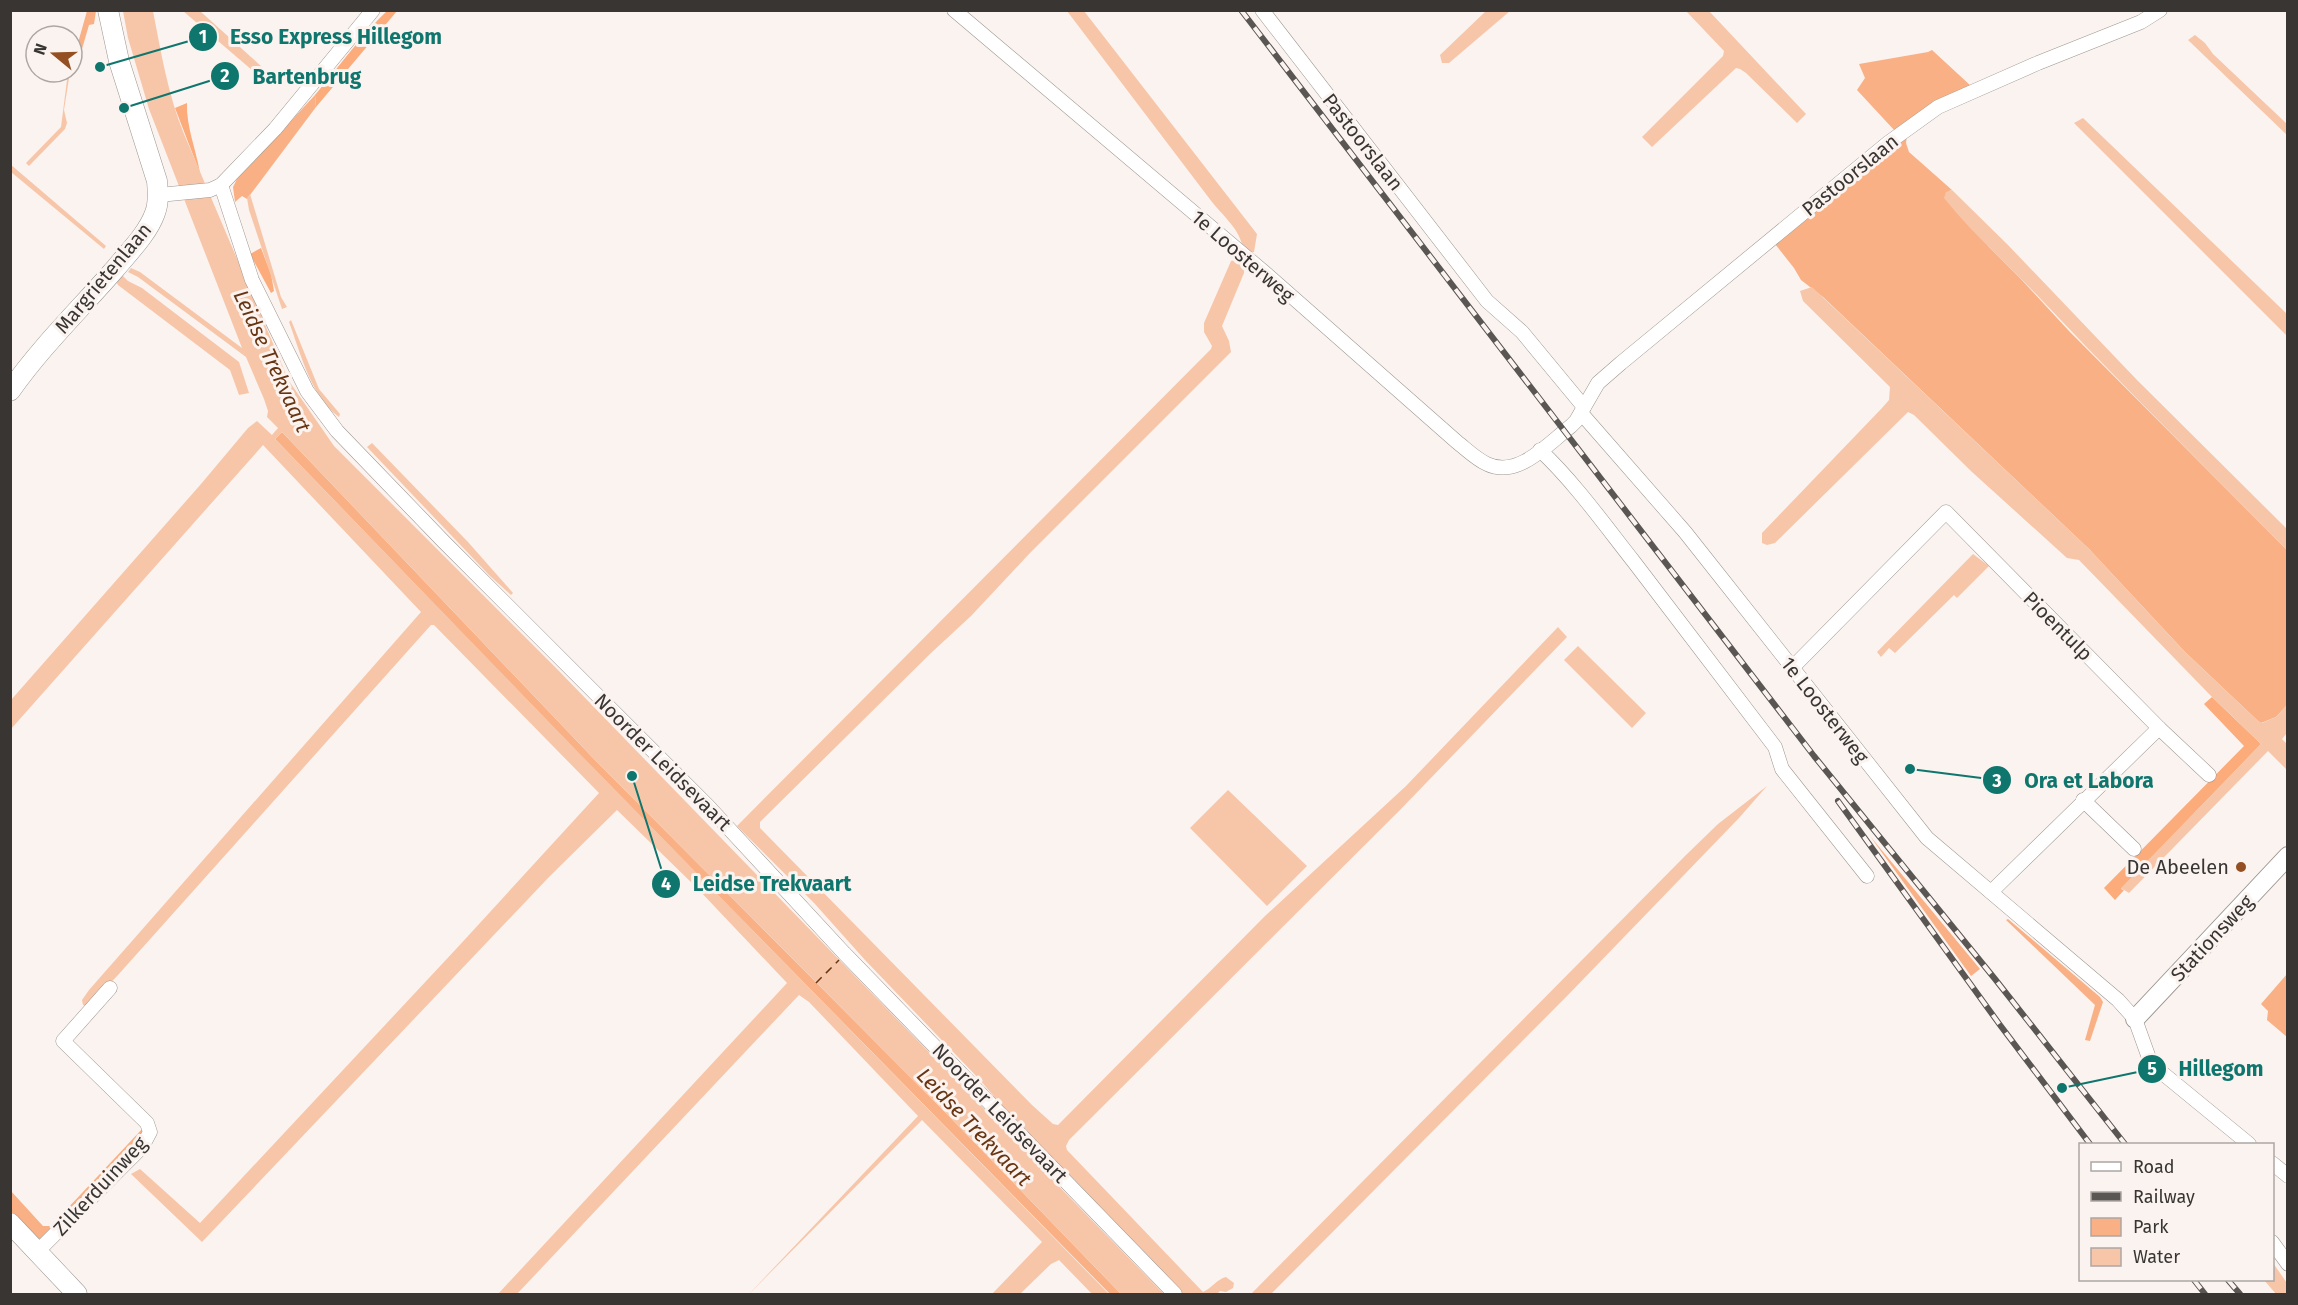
<svg xmlns="http://www.w3.org/2000/svg" width="2298" height="1305" font-family="'Fira Sans',sans-serif">
  <style>
    .green { fill: #f9b085 }
    .forest { fill: #fcab7b }
    .water { fill: #f7c6a9 }
    .lines { fill: none; stroke-linecap: round; stroke-linejoin: round }
    .ferry { stroke: #683512; stroke-width: 1.5; stroke-dasharray: 8 6; stroke-linecap: butt }
    .minor-casing { stroke: #9d9691; stroke-width: 15 }
    .tertiary-casing { stroke: #9d9691; stroke-width: 20 }
    .secondary-casing { stroke: #9d9691; stroke-width: 21 }
    .minor { stroke: #fff; stroke-width: 14 }
    .tertiary { stroke: #fff; stroke-width: 18 }
    .secondary { stroke: #fff; stroke-width: 20 }
    .rail-casing { stroke: #5a5654; stroke-width: 6 }
    .rail { stroke: #fbf3ef; stroke-width: 4; stroke-dasharray: 11; stroke-linecap: butt }
    .poi-dot { fill: #945023; stroke: #fbf3ef; stroke-width: 2 }
    .labels { text-anchor: middle; dominant-baseline: central; stroke-width: 6; stroke-linejoin: round; paint-order: stroke }
    .street-label { font-size: 20px; fill: #383533; stroke: #fbf3ef }
    .poi-label { font-size: 20px; fill: #383533; stroke: #fbf3ef; text-anchor: end }
    .water-label { font-size: 21px; font-style: italic; fill: #683512; stroke: #fbf3ef }
    .leader { fill: none; stroke: #0f766e; stroke-width: 2 }
    .callout-dot { fill: #0f766e; stroke: #fbf3ef; stroke-width: 2 }
    .mark-label { font-size: 18px; text-anchor: middle; font-weight: bold; fill: #fff }
    .callout-label { font-size: 21px; text-anchor: middle; font-weight: bold; fill: #0f766e; stroke: #fbf3ef; stroke-width: 6; stroke-linejoin: round; paint-order: stroke }
  </style>
  <rect width="100%" height="100%" fill="#fbf3ef"/>
  <g class="green">
    <path d="M 87,11 L 96,11 L 94,24 L 89,25 L 77,66 L 72,64 Z"/>
    <path d="M 1932,50 L 1971,86 L 1895,131 L 1857,90 L 1865,78 L 1859,64 L 1928,52 Z"/>
    <path d="M 315,95 L 316,107 L 247,199 L 242,196 L 235,202 L 233,187 L 237,179 Z"/>
    <path d="M 1907,136 L 1906,143 L 1909,152 L 1952,190 L 1949,191 L 1989,247 L 2020,278 L 2069,331 L 2287,550 L 2287,705 L 2276,717 L 2261,723 L 2258,721 L 2185,652 L 2089,549 L 1823,297 L 1801,280 L 1794,268 L 1775,244 Z"/>
    <path d="M 282,432 L 595,760 L 942,1109 L 1121,1294 L 1110,1294 L 583,758 L 275,439 Z"/>
    <path d="M 1870,836 L 1980,969 L 1971,976 Z"/>
    <path d="M 2008,919 L 2100,997 L 2103,1002 L 2090,1041 L 2085,1040 L 2095,1005 L 2006,920 Z"/>
    <path d="M 2287,974 L 2287,1037 L 2267,1020 L 2268,1011 L 2261,1004 Z"/>
    <path d="M 143,1128 L 144,1139 L 39,1241 L 11,1212 L 10,1190 L 43,1226 L 51,1226 Z"/>
  </g>
  <g class="forest">
    <path d="M 388,10 L 397,11 L 316,107 L 315,95 C 339,67 361,35 388,10 Z"/>
    <path d="M 187,103 C 186,126 196,149 200,173 L 175,108 Z"/>
    <path d="M 261,248 L 271,274 L 274,291 L 271,293 L 250,254 Z"/>
    <path d="M 2212,697 L 2261,744 L 2121,889 L 2124,890 L 2115,900 L 2104,888 L 2244,746 L 2204,704 Z"/>
  </g>
  <g class="water">
    <path d="M 123,11 L 153,11 C 161,52 168,95 184,134 L 289,381 L 334,446 L 558,670 L 1024,1150 L 1029,1142 L 1032,1141 L 980,1080 L 865,960 L 815,904 L 737,826 L 1211,349 L 1212,346 L 1204,332 L 1204,323 L 1231,261 L 1236,260 L 1244,265 L 1244,273 L 1222,326 L 1229,341 L 1231,352 L 1029,554 L 971,616 L 931,653 L 760,822 L 760,828 L 1032,1105 L 1053,1124 L 1058,1125 L 1265,916 L 1406,786 L 1558,627 L 1567,637 L 1400,810 L 1069,1140 L 1066,1146 L 1067,1150 L 1203,1292 C 1212,1288 1217,1279 1226,1277 L 1234,1283 L 1233,1288 L 1226,1292 L 1220,1291 L 1217,1294 L 1182,1294 L 1047,1157 L 1039,1166 L 1164,1294 L 1121,1294 L 942,1109 L 595,760 L 282,432 L 275,439 L 578,752 L 1109,1294 L 1092,1294 L 1059,1260 L 1051,1264 L 1020,1294 L 992,1294 L 1042,1242 L 922,1120 L 749,1294 L 918,1116 L 809,1002 L 799,995 L 517,1294 L 498,1294 L 787,983 L 697,888 L 617,810 L 549,877 L 202,1242 L 131,1174 L 140,1169 L 200,1223 L 457,948 L 599,793 L 434,625 L 431,625 L 118,975 L 88,1006 L 83,1005 L 82,1000 L 89,990 L 421,612 L 263,445 L 11,729 L 11,700 L 201,484 L 248,428 L 257,421 L 272,435 L 278,428 L 267,417 L 268,411 L 264,399 L 246,357 L 138,277 L 128,272 L 131,268 L 140,272 L 242,348 L 149,109 L 128,38 Z"/>
    <path d="M 183,11 L 200,11 L 272,76 L 272,79 L 266,82 Z"/>
    <path d="M 1067,11 L 1084,11 L 1257,234 L 1254,252 L 1248,253 L 1243,249 C 1240,229 1224,217 1212,202 Z"/>
    <path d="M 1486,11 L 1510,11 L 1449,63 L 1442,63 L 1440,55 Z"/>
    <path d="M 1686,11 L 1709,11 L 1806,114 L 1797,123 L 1746,73 L 1740,69 L 1736,68 L 1652,147 L 1642,137 L 1723,56 L 1724,51 Z"/>
    <path d="M 2195,35 L 2205,43 L 2213,54 L 2287,124 L 2287,135 L 2188,40 Z"/>
    <path d="M 68,72 L 70,72 L 64,110 L 67,123 L 65,129 L 29,166 L 26,163 L 61,127 Z"/>
    <path d="M 2083,118 L 2287,314 L 2287,336 L 2074,123 Z"/>
    <path d="M 10,164 L 106,246 L 104,249 L 11,172 Z"/>
    <path d="M 1952,190 L 2008,245 L 2137,380 L 2287,529 L 2287,550 C 2203,465 2118,381 2036,294 C 2005,262 1972,233 1944,198 L 1946,192 Z"/>
    <path d="M 250,194 L 281,297 L 287,307 L 282,309 L 249,210 L 247,198 Z"/>
    <path d="M 123,276 L 128,281 L 142,288 L 239,362 L 249,393 L 239,395 L 230,370 L 118,285 L 116,281 Z"/>
    <path d="M 1812,287 L 2089,549 L 2185,652 L 2258,721 L 2262,723 L 2276,717 L 2287,705 L 2287,733 L 2282,739 L 2287,744 L 2287,770 L 2268,751 L 2129,893 L 2121,888 L 2261,744 L 2212,697 L 2079,560 L 2067,558 L 1972,472 L 1914,415 L 1908,412 L 1775,543 L 1767,545 L 1762,543 L 1762,533 L 1882,408 L 1889,400 L 1890,387 L 1803,301 L 1800,291 Z"/>
    <path d="M 291,320 L 319,389 L 340,414 L 339,417 C 310,395 301,354 289,322 Z"/>
    <path d="M 372,443 L 468,542 L 513,593 L 511,595 L 490,576 L 367,447 Z"/>
    <path d="M 1973,554 L 1989,566 L 1957,598 L 1954,595 L 1895,653 L 1889,648 L 1881,657 L 1877,652 Z"/>
    <path d="M 1578,646 L 1646,713 L 1632,728 L 1564,660 Z"/>
    <path d="M 1767,786 L 1739,818 L 1569,994 L 1271,1294 L 1251,1294 L 1686,855 L 1718,824 Z"/>
    <path d="M 1228,790 L 1307,866 L 1267,906 L 1190,828 Z"/>
    <path d="M 2273,1263 L 2287,1283 L 2287,1294 L 2276,1294 L 2264,1280 L 2272,1280 Z"/>
  </g>
  <g class="lines">
    <path class="ferry" d="M 816,983 L 839,960"/>
    <defs>
      <g id="minor">
        <path d="M 954,10 L 1264,272 L 1457,442 C 1466,449 1476,459 1487,464 C 1518,479 1549,443 1571,426 L 1576,421 L 1598,383 L 1621,363 L 1888,143 L 1938,107 L 2038,63 L 2141,22 L 2160,10"/>
        <path d="M 1262,10 L 1487,301 L 1522,332 L 1584,407"/>
        <path d="M 221,185 L 252,280 L 307,391 L 337,431 L 444,542 L 708,806 L 844,953 L 1175,1294"/>
        <path d="M 159,195 L 210,190 L 221,185 L 275,129 L 373,10"/>
        <path d="M 1581,413 L 1685,532 L 1927,838 L 2118,1000 L 2135,1019 L 2149,1058 L 2155,1067 L 2249,1144"/>
        <path d="M 1540,450 C 1575,483 1604,524 1634,562 C 1681,623 1728,685 1775,747 L 1782,769 L 1867,876"/>
        <path d="M 1792,668 L 1946,512 L 2159,728 L 2209,775"/>
        <path d="M 2083,800 L 2134,849"/>
        <path d="M 1991,892 L 2159,728"/>
        <path d="M 2272,1163 L 2288,1176"/>
        <path d="M 2272,1242 L 2288,1264"/>
        <path d="M 37,1252 L 142,1147 L 150,1132 L 147,1123 L 63,1041 L 110,988"/>
      </g>
      <path id="tertiary" d="M 2135,1019 L 2288,856"/>
      <g id="secondary">
        <path d="M 10,391 C 41,347 80,309 115,269 C 129,252 148,233 155,213 C 159,203 158,192 157,181 L 119,61 L 108,10"/>
        <path d="M 10,1223 L 77,1294"/>
      </g>
    </defs>
    <use href="#minor" class="minor-casing"/>
    <use href="#tertiary" class="tertiary-casing"/>
    <use href="#secondary" class="secondary-casing"/>
    <use href="#minor" class="minor"/>
    <use href="#tertiary" class="tertiary"/>
    <use href="#secondary" class="secondary"/>
    <defs>
      <g id="rail">
        <path d="M 1241,10 L 1814,756 L 1995,979 L 2125,1144"/>
        <path d="M 1838,801 L 2000,1025 L 2090,1144"/>
        <path d="M 2194,1280 L 2205,1294"/>
        <path d="M 2228,1280 L 2240,1294"/>
      </g>
    </defs>
    <use href="#rail" class="rail-casing"/>
    <use href="#rail" class="rail"/>
  </g>
  <circle class="poi-dot" cx="2241" cy="867" r="6"/>
  <g class="labels">
    <g class="street-label">
      <text transform="translate(1363 142) rotate(52)">Pastoorslaan</text>
      <text transform="translate(1850 175) rotate(-39)">Pastoorslaan</text>
      <text transform="translate(1243 256) rotate(41)">1e Loosterweg</text>
      <text transform="translate(103 278) rotate(-50)">Margrietenlaan</text>
      <text transform="translate(2058 626) rotate(45)">Pioentulp</text>
      <text transform="translate(1825 710) rotate(52)">1e Loosterweg</text>
      <text transform="translate(663 762) rotate(45)">Noorder Leidsevaart</text>
      <text transform="translate(2212 938) rotate(-47)">Stationsweg</text>
      <text transform="translate(1000 1113) rotate(46)">Noorder Leidsevaart</text>
      <text transform="translate(100 1186) rotate(-47)">Zilkerduinweg</text>
    </g>
    <g class="poi-label">
      <text x="2229" y="867">De Abeelen</text>
    </g>
    <g class="water-label">
      <text transform="translate(272 361) rotate(65)">Leidse Trekvaart</text>
      <text transform="translate(974 1127) rotate(46)">Leidse Trekvaart</text>
    </g>
  </g>
  <path class="leader" d="M100 67L203 37M124 108L225 76M1910 769L1997 780M632 776L666 884M2062 1088L2152 1069"/>
  <g class="callout-dot">
    <circle cx="100" cy="67" r="6"/>
    <circle cx="124" cy="108" r="6"/>
    <circle cx="1910" cy="769" r="6"/>
    <circle cx="632" cy="776" r="6"/>
    <circle cx="2062" cy="1088" r="6"/>
    <circle cx="203" cy="37" r="15"/>
    <circle cx="225" cy="76" r="15"/>
    <circle cx="1997" cy="780" r="15"/>
    <circle cx="666" cy="884" r="15"/>
    <circle cx="2152" cy="1069" r="15"/>
  </g>
  <g class="mark-label">
    <text x="203" y="43">1</text>
    <text x="225" y="82">2</text>
    <text x="1997" y="787">3</text>
    <text x="666" y="890">4</text>
    <text x="2152" y="1075">5</text>
  </g>
  <g class="callout-label">
    <text x="336" y="44">Esso Express Hillegom</text>
    <text x="307" y="84">Bartenbrug</text>
    <text x="2089" y="788">Ora et Labora</text>
    <text x="772" y="891">Leidse Trekvaart</text>
    <text x="2221" y="1076">Hillegom</text>
  </g>
  <rect width="2298" height="1305" fill="none" stroke="#383533" stroke-width="24"/>
  <rect x="2079" y="1143" width="195" height="138" fill="#fbf3ef" stroke="#ada7a4" stroke-width="1.5"/>
  <rect x="2091" y="1162" width="30" height="9" fill="#ffffff" stroke="#ada7a4" stroke-width="1.5"/>
  <text x="2133" y="1173" font-size="18" fill="#383533">Road</text>
  <rect x="2091" y="1192" width="30" height="9" fill="#5a5654" stroke="#ada7a4" stroke-width="1.5"/>
  <text x="2133" y="1203" font-size="18" fill="#383533">Railway</text>
  <rect x="2091" y="1218" width="30" height="18" fill="#f9b085" stroke="#ada7a4" stroke-width="1.5"/>
  <text x="2133" y="1233" font-size="18" fill="#383533">Park</text>
  <rect x="2091" y="1248" width="30" height="18" fill="#f7c6a9" stroke="#ada7a4" stroke-width="1.5"/>
  <text x="2133" y="1263" font-size="18" fill="#383533">Water</text>
  <g transform="translate(54 54) rotate(289)"><circle r="28" fill="#fbf3ef" stroke="#ada7a4" stroke-width="1.5"/>
  <path d="M0-4.5L10 22L0 15L-10 22Z" fill="#945023"/>
  <text y="-9" font-size="16" font-weight="bold" text-anchor="middle" fill="#383533">N</text>
  </g>
</svg>
